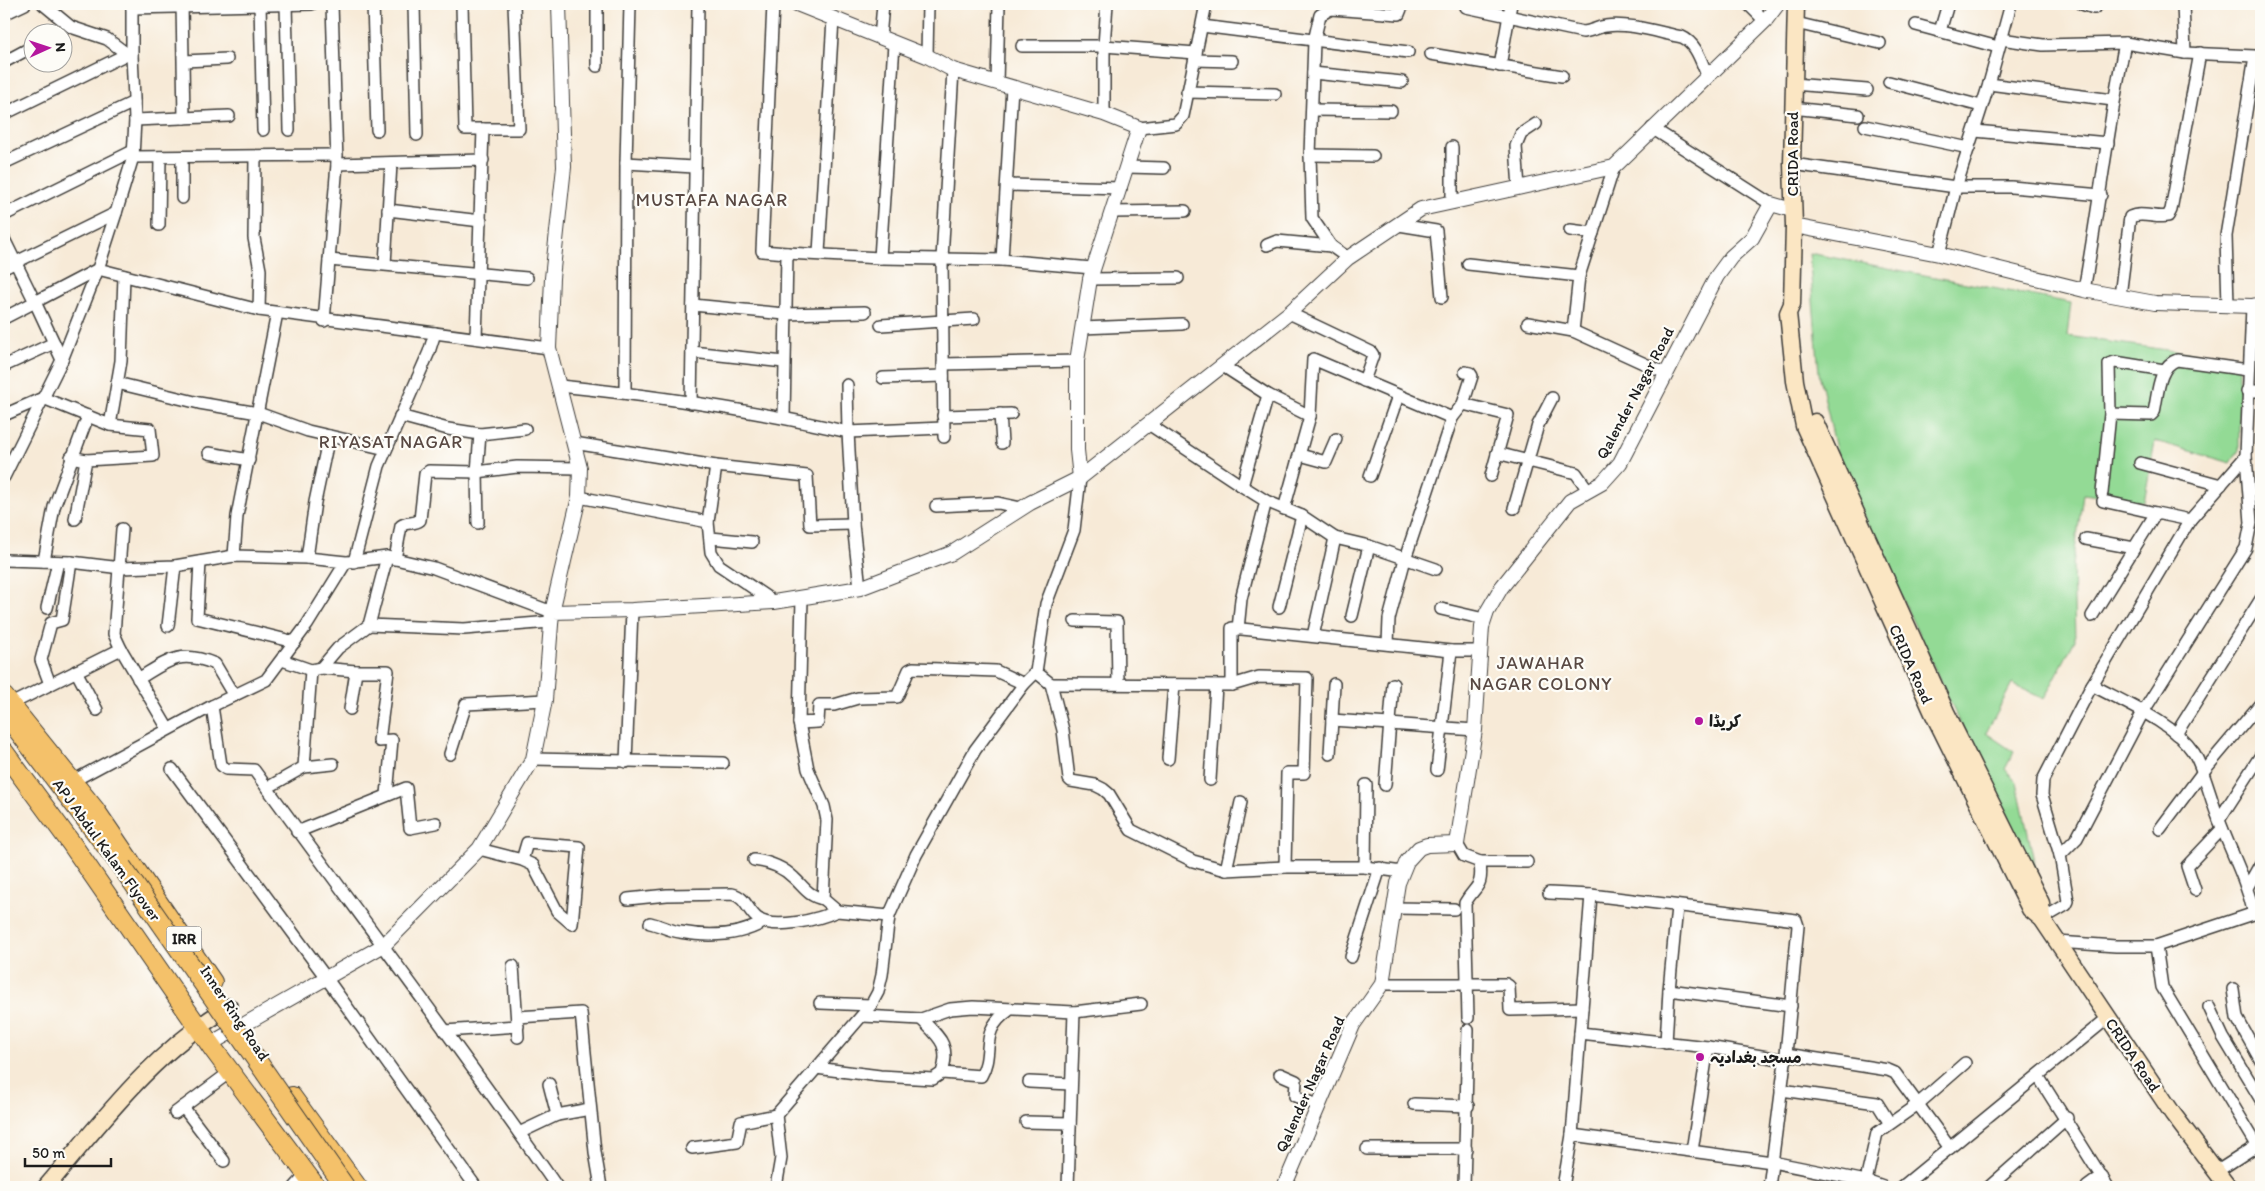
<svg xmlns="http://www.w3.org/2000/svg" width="2265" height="1191" font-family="Itim,'Playpen Sans Arabic',sans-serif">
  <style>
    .green { fill: #93da95; stroke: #587b58 }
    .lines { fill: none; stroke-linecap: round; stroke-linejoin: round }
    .minor-casing { stroke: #3d3b38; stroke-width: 14 }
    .tertiary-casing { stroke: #3d3b38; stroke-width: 16 }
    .secondary-casing { stroke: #3d3b38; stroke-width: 19 }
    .primary-casing { stroke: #3d3b38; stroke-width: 20 }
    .trunk-casing { stroke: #3d3b38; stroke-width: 21 }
    .minor { stroke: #fff; stroke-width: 11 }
    .tertiary { stroke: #fff; stroke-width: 14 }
    .secondary { stroke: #fbe6c3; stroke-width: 16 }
    .primary { stroke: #f4c16a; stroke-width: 18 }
    .trunk { stroke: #f4c16a; stroke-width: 19 }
    .trunk-bridge-casing { stroke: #3d3b38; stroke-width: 21; stroke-linecap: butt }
    .trunk-bridge { stroke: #f4c16a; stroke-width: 19 }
    .poi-dot { fill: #b5179e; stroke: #fdfcf7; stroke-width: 2 }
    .labels { text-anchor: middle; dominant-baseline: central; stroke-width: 4.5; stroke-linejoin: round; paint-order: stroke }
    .shield { fill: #fdfcf7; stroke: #605f5e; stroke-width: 1 }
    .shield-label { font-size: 15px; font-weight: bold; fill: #1c1c1c }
    .street-label { font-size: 16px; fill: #1c1c1c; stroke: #fdfcf7 }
    .poi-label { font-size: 16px; font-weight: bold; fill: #1c1c1c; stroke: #fdfcf7; text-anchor: start }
    .neighbourhood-label { font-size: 18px; letter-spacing: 1px; fill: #584842; stroke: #fdfcf7 }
  </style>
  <rect width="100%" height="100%" fill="#fdfcf7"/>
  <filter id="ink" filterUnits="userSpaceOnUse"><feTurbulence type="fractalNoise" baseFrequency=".02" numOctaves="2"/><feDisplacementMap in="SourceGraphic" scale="10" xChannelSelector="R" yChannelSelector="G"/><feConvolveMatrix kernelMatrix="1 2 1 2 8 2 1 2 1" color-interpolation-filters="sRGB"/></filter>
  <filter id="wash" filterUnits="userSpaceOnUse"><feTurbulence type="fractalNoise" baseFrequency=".0096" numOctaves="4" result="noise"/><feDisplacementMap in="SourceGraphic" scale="20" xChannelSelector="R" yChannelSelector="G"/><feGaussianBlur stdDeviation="1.12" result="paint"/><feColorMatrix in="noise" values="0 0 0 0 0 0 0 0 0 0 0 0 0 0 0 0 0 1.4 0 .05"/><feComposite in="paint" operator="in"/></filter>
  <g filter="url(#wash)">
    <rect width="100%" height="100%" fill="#f7ead7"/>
    <path class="green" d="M 1809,253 L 2071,303 L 2067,336 L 2239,360 L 2239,450 L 2231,463 L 2155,441 L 2144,502 L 2083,494 L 2073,565 L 2075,640 L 2044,699 L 2012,684 L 1986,733 L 2014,752 L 2005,769 L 2017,783 L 2037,875 L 1958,719 L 1839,463 L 1819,373 Z"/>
  </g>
  <g filter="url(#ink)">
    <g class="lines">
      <defs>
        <g id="minor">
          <path d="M 132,4 L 132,8 L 312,4"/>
          <path d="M 182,4 L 184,118"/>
          <path d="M 260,4 L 263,130"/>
          <path d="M 286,4 L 289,130"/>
          <path d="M 373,4 L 377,130"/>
          <path d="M 414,4 L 417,135"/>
          <path d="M 462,4 L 465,129 L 519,129 L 514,4"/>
          <path d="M 597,4 L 597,66"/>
          <path d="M 773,4 L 762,251 L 787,253 L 784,417"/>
          <path d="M 1748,4 L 1765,21"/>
          <path d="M 2082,4 L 2094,8 L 2099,4"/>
          <path d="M 2183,4 L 2185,53"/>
          <path d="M 1466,7 L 1583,32 C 1592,31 1598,27 1606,26 C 1627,22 1661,33 1682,37 C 1696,43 1701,61 1707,75"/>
          <path d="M 132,8 L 132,55"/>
          <path d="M 4,14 L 25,4"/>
          <path d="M 1796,23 L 1880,43"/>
          <path d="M 1916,25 L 1998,47"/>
          <path d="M 1202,26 L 1408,52"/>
          <path d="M 1940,31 L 1948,4"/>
          <path d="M 880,38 L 883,4"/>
          <path d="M 2001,39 L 2043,45 L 2125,43 L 2185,53 L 2255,56 L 2226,236 L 2228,305"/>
          <path d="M 1022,46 L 1104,46 L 1196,53"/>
          <path d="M 1431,54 L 1562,76"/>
          <path d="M 927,56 L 928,4"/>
          <path d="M 1195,60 L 1232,61"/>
          <path d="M 184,61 L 227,59"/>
          <path d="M 4,62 L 32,47"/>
          <path d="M 1500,66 L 1511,4"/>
          <path d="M 1313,73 L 1402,82"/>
          <path d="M 1889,82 L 1981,106"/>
          <path d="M 997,83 L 999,4"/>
          <path d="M 1793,84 L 1867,90"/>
          <path d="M 1989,84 L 2113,100"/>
          <path d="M 1187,92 L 1275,94"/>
          <path d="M 1792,108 L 1858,115"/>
          <path d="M 1312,110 L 1391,111"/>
          <path d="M 4,114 L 127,54"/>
          <path d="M 1104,114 L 1104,46 L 1107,4"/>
          <path d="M 135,120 L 229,116"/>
          <path d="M 1865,126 L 1969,148"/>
          <path d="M 1139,128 L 1176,124 L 1183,116 L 1206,4"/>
          <path d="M 1652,128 L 1771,204"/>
          <path d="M 1975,131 L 2108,143"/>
          <path d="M 1310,155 L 1373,156"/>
          <path d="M 133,157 L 337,155"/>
          <path d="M 255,157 L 254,238 L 260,270 L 259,310"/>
          <path d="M 182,158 L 182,198"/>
          <path d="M 4,163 L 134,102"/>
          <path d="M 626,163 L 694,167"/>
          <path d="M 337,164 L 483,160"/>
          <path d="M 1792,164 L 1956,187 L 2011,187 L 2101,195"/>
          <path d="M 1127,167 L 1164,168"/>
          <path d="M 1007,185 L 1121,188"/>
          <path d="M 1519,188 L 1516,146 L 1521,134 L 1536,124"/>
          <path d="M 1452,203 L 1452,147"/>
          <path d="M 388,210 L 481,221"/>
          <path d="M 1112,212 L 1185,211"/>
          <path d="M 4,215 L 133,151"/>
          <path d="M 159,225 L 160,157"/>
          <path d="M 1399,225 L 1436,231 L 1442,297"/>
          <path d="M 1570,230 L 1593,233"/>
          <path d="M 4,239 L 35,302 L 4,318"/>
          <path d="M 1267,245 L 1277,241 L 1331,246"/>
          <path d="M 787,253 L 880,258 L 1002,260 L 1092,268"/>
          <path d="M 819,253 L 833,19"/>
          <path d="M 1939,254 L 1956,187 L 1989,84 L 2011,4"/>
          <path d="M 880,258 L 894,44"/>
          <path d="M 1348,258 L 1331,246 L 1312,218 L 1310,155 L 1314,41 L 1320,15 L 1331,9 L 1399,14 L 1403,4"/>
          <path d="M 329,260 L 527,278"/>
          <path d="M 1002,260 L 1012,87"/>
          <path d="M 385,264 L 391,164"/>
          <path d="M 1468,264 L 1579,276 L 1614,167"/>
          <path d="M 4,268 L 116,213"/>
          <path d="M 1090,279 L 1178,278"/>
          <path d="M 2084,290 C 2099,208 2108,125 2125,43"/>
          <path d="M 2120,296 L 2130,217 C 2142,211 2156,219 2168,216 L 2171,210 L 2200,53"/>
          <path d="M 693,305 L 785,314 L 865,312"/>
          <path d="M 1289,313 L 1371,352 L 1373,355 L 1364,381"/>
          <path d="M 324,321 L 337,164 L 332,4"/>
          <path d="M 1528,323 L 1573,331 L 1667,374"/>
          <path d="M 881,325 L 974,319"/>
          <path d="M 1082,328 L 1182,324"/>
          <path d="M 1573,331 L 1579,276"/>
          <path d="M 476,338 L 483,129"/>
          <path d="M 692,352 L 784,362"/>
          <path d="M 62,360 L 35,302 L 98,269 L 259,310 L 549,348"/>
          <path d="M 943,364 L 1077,361"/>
          <path d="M 4,366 L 54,343"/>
          <path d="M 1223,366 L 1268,395 L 1310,416"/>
          <path d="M 883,378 L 943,376"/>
          <path d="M 117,383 L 199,403 L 258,413 L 308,431 L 386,449"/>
          <path d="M 847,385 L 848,432 L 943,428"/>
          <path d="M 560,386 C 657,396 754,410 848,432 L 853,524 L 860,588"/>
          <path d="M 2247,391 L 2261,391"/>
          <path d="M 625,392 L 626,163 L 630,4"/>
          <path d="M 1268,395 L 1242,486 L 1266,501 L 1302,516 L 1335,538 L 1369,546 L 1436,569"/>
          <path d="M 691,403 L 698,4"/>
          <path d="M 1463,404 L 1472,376 L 1470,373 L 1465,372"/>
          <path d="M 1000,414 L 1002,443"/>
          <path d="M 2110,414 L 2151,415 L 2154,412 C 2158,395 2158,366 2177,360 L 2248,370"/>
          <path d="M 4,415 L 43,398 L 110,425 L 121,361 L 124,276"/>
          <path d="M 400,416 L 448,429 L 480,434 L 525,429"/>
          <path d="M 943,416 L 1011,414"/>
          <path d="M 1452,418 L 1463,404 L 1508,415 L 1491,476"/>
          <path d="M 1150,425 L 1242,486"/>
          <path d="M 944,437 L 942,259 L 953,70"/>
          <path d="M 574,443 L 716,466 L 807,476 L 810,525 L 853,524"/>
          <path d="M 209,453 L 249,460"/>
          <path d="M 1497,453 L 1576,473 L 1588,490"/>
          <path d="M 1300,455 L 1326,462 L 1336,439"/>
          <path d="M 71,457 L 86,460 L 153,456 L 150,429 L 110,425"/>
          <path d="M 2140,463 L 2221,485"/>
          <path d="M 1370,476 L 1398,396"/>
          <path d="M 4,477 L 62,360 L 98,269 L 116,213 L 133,157 L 135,120 L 132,55 L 127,54 L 107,39 L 71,27 L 43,4"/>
          <path d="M 2102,493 L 2110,414 L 2109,364 L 2115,362 L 2164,370"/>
          <path d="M 579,497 L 708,522 L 711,552 L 719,565 L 774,602"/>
          <path d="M 2103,501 L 2156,513"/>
          <path d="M 936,506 L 998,503 L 1021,508"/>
          <path d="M 1514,508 L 1538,425 L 1552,398"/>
          <path d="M 1284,509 L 1310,416 L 1313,359 L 1452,418 L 1405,559 L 1389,619 L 1388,644"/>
          <path d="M 75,519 L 86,460"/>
          <path d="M 708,522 L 716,466"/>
          <path d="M 478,523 L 477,472 L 480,434"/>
          <path d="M 711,538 L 752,542"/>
          <path d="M 2086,539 L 2134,548"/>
          <path d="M 234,556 L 237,516 L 277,313"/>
          <path d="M 307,558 L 315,502 L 329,436"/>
          <path d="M 395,559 L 401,526 C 407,521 414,525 420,520 L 425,474 L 429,471 L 477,472 L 517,467 L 580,468"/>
          <path d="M 4,560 L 71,562 L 121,568 L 175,566 L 234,556 L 307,558 L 346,562 L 307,625 L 266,680 L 212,706 L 73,781"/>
          <path d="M 44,561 L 54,507 L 88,416"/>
          <path d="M 200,562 L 197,618 L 295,642"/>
          <path d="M 348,562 L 387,557 L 434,568 L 552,612"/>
          <path d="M 354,562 L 379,466 L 429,352 L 435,333"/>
          <path d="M 802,598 L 799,723 L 808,769 L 824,806 L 827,820 L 823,899 L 837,911 L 889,916"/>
          <path d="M 1279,607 L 1302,516"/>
          <path d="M 47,608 L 58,562"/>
          <path d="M 1441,609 L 1484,619"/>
          <path d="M 1352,616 L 1369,546"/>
          <path d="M 2092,616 L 2156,513 L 2190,520"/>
          <path d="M 1075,621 L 1117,622 L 1118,683"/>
          <path d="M 369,625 L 464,629 L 550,622"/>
          <path d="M 168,626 L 175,566"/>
          <path d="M 1238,629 L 1241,599 L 1266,501"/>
          <path d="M 1313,636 L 1335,538"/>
          <path d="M 121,649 L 114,634 L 122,529"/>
          <path d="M 282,660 L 311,670"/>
          <path d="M 76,671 L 97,710"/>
          <path d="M 356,671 L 388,671 L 379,741 L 392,740 L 387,795"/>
          <path d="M 1036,672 L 1051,684 L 1063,730 L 1069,779 L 1071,781 L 1095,785 L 1103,789 L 1109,794 L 1131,830 L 1193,861 L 1226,870 L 1285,867 L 1365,867 L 1402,872"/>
          <path d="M 138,679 C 168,661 179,649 215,664 L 234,696"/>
          <path d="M 50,684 L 41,660 L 51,623 L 62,620 L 71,562"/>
          <path d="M 1051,684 L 1232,685 L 1232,628 L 1451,651 L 1480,651"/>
          <path d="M 1232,685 L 1259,677 L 1307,678 L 1304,773 L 1287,773 L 1285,867"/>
          <path d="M 2092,685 C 2123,702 2174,723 2194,753 C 2203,767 2211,800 2218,817 C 2230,851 2246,878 2254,914"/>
          <path d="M 11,704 L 121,649 L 168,729"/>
          <path d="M 212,706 L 221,765 L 226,769 L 254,770 C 355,909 459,1046 557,1187"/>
          <path d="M 350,709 L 356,671 L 321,668 L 338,648 L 369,625 L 387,557"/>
          <path d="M 1332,720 L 1475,730"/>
          <path d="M 799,723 L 818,722 L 819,705 L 834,705 L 858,698 L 897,697 L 909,670 L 913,668 L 996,671 L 1024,684"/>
          <path d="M 2176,734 L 2261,599"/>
          <path d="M 450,754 L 466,704 L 545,700"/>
          <path d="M 1330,754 L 1334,684"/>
          <path d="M 533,759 L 723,763"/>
          <path d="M 1168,759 L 1174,685"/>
          <path d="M 626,762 L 632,610"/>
          <path d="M 304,767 L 311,670 L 321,668"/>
          <path d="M 172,769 L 327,979 L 476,1187"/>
          <path d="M 1437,770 L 1451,651"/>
          <path d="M 1210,780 L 1216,686"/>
          <path d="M 1385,785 L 1393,684"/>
          <path d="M 267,788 L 304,767 L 333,764"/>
          <path d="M 2219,820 L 2261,755"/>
          <path d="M 2160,829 L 2202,773 L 2261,703"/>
          <path d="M 297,832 L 406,788 L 410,828 L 436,823"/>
          <path d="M 1457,844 L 1464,856 L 1480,862 C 1483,889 1476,884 1465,903 L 1468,1018"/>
          <path d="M 479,849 L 522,860 L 527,843 L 579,847 L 572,924 L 557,911 L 533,865 L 522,860"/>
          <path d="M 2060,855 L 2042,795 L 2043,780 L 2092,685 L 2190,520 L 2246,456"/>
          <path d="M 754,860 C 770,862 783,867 794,878 C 804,887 808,896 823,899"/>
          <path d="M 1480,862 L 1527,862"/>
          <path d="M 1365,867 L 1366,785"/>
          <path d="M 1226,870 L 1241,802"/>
          <path d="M 2248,886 L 2261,863"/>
          <path d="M 2195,890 L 2187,866 L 2222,829"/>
          <path d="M 1549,893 L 1591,895 L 1796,920 L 1798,926 L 1786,1054 L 1769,1187"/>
          <path d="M 628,899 L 667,895 L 732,894 C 746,897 747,910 757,918 C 773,931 820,919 837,911"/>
          <path d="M 1677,907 L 1669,990 L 1791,1006"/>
          <path d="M 1395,908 L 1454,909"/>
          <path d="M 2042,919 L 2066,905 L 2068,901 L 2060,855 L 2077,838 L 2143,712 L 2246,548 L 2251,523 L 2246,456 L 2252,306"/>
          <path d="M 650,923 C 660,925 670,931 680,932 C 708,937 739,936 764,922"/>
          <path d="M 2057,942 L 2116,946 L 2156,946 L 2261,911"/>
          <path d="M 2156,946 L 2162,987 L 2257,1145"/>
          <path d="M 1351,957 L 1380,868"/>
          <path d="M 513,966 L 518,1037"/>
          <path d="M 1382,984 L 1506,984 L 1509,986 L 1510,1010 L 1582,1008"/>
          <path d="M 2233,989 L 2237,1018 L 2261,1061"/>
          <path d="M 820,1003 L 871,1005"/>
          <path d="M 2209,1007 L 2223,1037 L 2261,1100"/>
          <path d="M 1074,1012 L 1141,1004"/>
          <path d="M 863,1016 L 921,1019 L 950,1009 L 973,1007 L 1074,1012 L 1068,1187"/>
          <path d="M 517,1017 L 581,1013 L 595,1152 L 601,1187"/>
          <path d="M 445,1031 L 518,1026"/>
          <path d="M 1580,1033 L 1708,1047 L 1786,1060"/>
          <path d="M 1666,1043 L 1669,990"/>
          <path d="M 1786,1054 L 1888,1070 L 1895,1073 L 1950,1148"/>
          <path d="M 816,1068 L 880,1076 L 933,1079 L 942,1073 C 951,1045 939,1037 921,1019"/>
          <path d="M 942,1073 L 981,1076 C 995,1052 978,1032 1008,1011"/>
          <path d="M 1280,1074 L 1296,1081 L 1295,1096 L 1318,1105"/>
          <path d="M 2038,1076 L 2108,1187"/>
          <path d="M 1029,1082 L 1071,1084"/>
          <path d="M 1781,1090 L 1877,1103 L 1889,1122"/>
          <path d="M 1414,1104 L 1468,1106"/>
          <path d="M 183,1107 L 224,1161"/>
          <path d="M 175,1113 L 230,1072"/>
          <path d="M 557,1115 L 590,1109"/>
          <path d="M 1026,1122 L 1070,1123"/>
          <path d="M 519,1133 L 557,1115 L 549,1084"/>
          <path d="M 1572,1135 L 1772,1162 L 1866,1181 L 1883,1187"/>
          <path d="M 692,1148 L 737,1142 L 741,1122 L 776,1115"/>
          <path d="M 1367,1149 L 1466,1149"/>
          <path d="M 1692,1151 L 1708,1047"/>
          <path d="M 2216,1172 L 2261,1143"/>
          <path d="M 1866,1181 L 1877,1133 L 1918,1104 L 1965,1063"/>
          <path d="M 295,1187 L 307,1174"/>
          <path d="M 776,1187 L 781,1158 L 776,1115 L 871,1005 L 878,992 L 882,975 L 889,916 L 916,855 L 975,750 L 1024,684 L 1036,672 L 1046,604 L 1074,530 L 1080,478"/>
          <path d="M 1464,1187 L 1468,1030"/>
          <path d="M 1563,1187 L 1572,1135 L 1591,895"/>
          <path d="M 1902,1187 L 2109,1017"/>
          <path d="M 1989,1187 L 2067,1118"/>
          <path d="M 2087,1187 L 2102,1176"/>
        </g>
        <g id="tertiary">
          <path d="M 797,4 L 927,56 L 953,70 L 1104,114 L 1139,128 L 1090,279 L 1077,361 L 1077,450 L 1080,478"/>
          <path d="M 1794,226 L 1939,254 L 2084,290 L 2155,303 L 2252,306 L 2261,304"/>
          <path d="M 552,612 L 579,497 L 580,468 L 549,348 L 552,278 L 564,167 L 559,4"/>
          <path d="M 210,1044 L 384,945 L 479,849 L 533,759 L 545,700 L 552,612 L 632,610 L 774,602 L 860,588 L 952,553 L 1030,503 L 1080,478 L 1289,313 L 1348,258 L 1421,209 L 1614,167 L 1765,21 L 1778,4"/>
          <path d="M 1284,1187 L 1353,1025 L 1382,984 L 1398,883 L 1407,861 L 1419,848 L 1427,845 L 1457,844 L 1475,730 L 1482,627 L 1487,612 L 1501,588 L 1570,501 L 1602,483 L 1620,463 L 1717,276 L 1731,257 L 1752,238 L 1771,204 L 1792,210"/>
        </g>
        <g id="secondary">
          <path d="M 1796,4 L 1792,164 L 1794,226 L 1792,304 L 1788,313 L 1795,381 L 1804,426 L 1933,713 L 2030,909 L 2042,919 L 2173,1114 L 2228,1187"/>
          <path d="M 1815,422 L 1946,712 L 2041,903 L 2042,919"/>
          <path d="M 46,1187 C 103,1120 152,1053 229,1007"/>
        </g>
        <g id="primary">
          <path d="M 4,696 L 95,809 L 213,982"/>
          <path d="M 292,1096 L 358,1187"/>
        </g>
        <g id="trunk">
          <path d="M 4,712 L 122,867"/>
          <path d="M 4,752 L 71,843 L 214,1050 L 316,1187"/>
        </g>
      </defs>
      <use href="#minor" class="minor-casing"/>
      <use href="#tertiary" class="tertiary-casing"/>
      <use href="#secondary" class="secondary-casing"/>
      <use href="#primary" class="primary-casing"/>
      <use href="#trunk" class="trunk-casing"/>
      <use href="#minor" class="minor"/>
      <use href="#tertiary" class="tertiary"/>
      <use href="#secondary" class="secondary"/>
      <use href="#primary" class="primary"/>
      <use href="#trunk" class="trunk"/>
      <defs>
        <path id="trunk-bridge" d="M 122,867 L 345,1187"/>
      </defs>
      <use href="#trunk-bridge" class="trunk-bridge-casing"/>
      <use href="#trunk-bridge" class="trunk-bridge"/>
    </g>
  </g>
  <g class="poi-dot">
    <circle cx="1699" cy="721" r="5"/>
    <circle cx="1700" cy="1057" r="5"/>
  </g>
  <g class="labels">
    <rect class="shield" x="166.5" y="926.5" width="35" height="25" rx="4"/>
    <g class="shield-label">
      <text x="184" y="939">IRR</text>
    </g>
    <g class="street-label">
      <text transform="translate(1792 154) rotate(-90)">CRIDA Road</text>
      <text transform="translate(1635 393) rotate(-62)">Qalender Nagar Road</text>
      <text transform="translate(1911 664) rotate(66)">CRIDA Road</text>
      <text transform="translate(107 850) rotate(54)">APJ Abdul Kalam Flyover</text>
      <text transform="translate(235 1013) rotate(56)">Inner Ring Road</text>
      <text transform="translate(2133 1055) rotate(56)">CRIDA Road</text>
      <text transform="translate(1310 1084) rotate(-66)">Qalender Nagar Road</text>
    </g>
    <g class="poi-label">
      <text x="1709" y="721">کریڈا</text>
      <text x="1710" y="1057">مسجد بغدادیہ</text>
    </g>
    <g class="neighbourhood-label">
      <text x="712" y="200">MUSTAFA NAGAR</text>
      <text x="391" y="442">RIYASAT NAGAR</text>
      <text x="1541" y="663">JAWAHAR<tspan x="1541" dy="21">NAGAR COLONY</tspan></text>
    </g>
  </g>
  <rect width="2265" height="1191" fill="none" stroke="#fdfcf7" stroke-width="20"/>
  <g transform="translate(48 48) rotate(87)"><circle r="24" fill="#fdfcf7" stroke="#a3a29f"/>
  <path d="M0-4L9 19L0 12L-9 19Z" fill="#b5179e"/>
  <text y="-8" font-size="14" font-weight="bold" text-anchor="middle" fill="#1c1c1c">N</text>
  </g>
  <path d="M25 1158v8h86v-8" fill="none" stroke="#1c1c1c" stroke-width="2.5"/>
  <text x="32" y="1158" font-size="15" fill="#1c1c1c" stroke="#fdfcf7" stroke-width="4" paint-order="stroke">50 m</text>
</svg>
